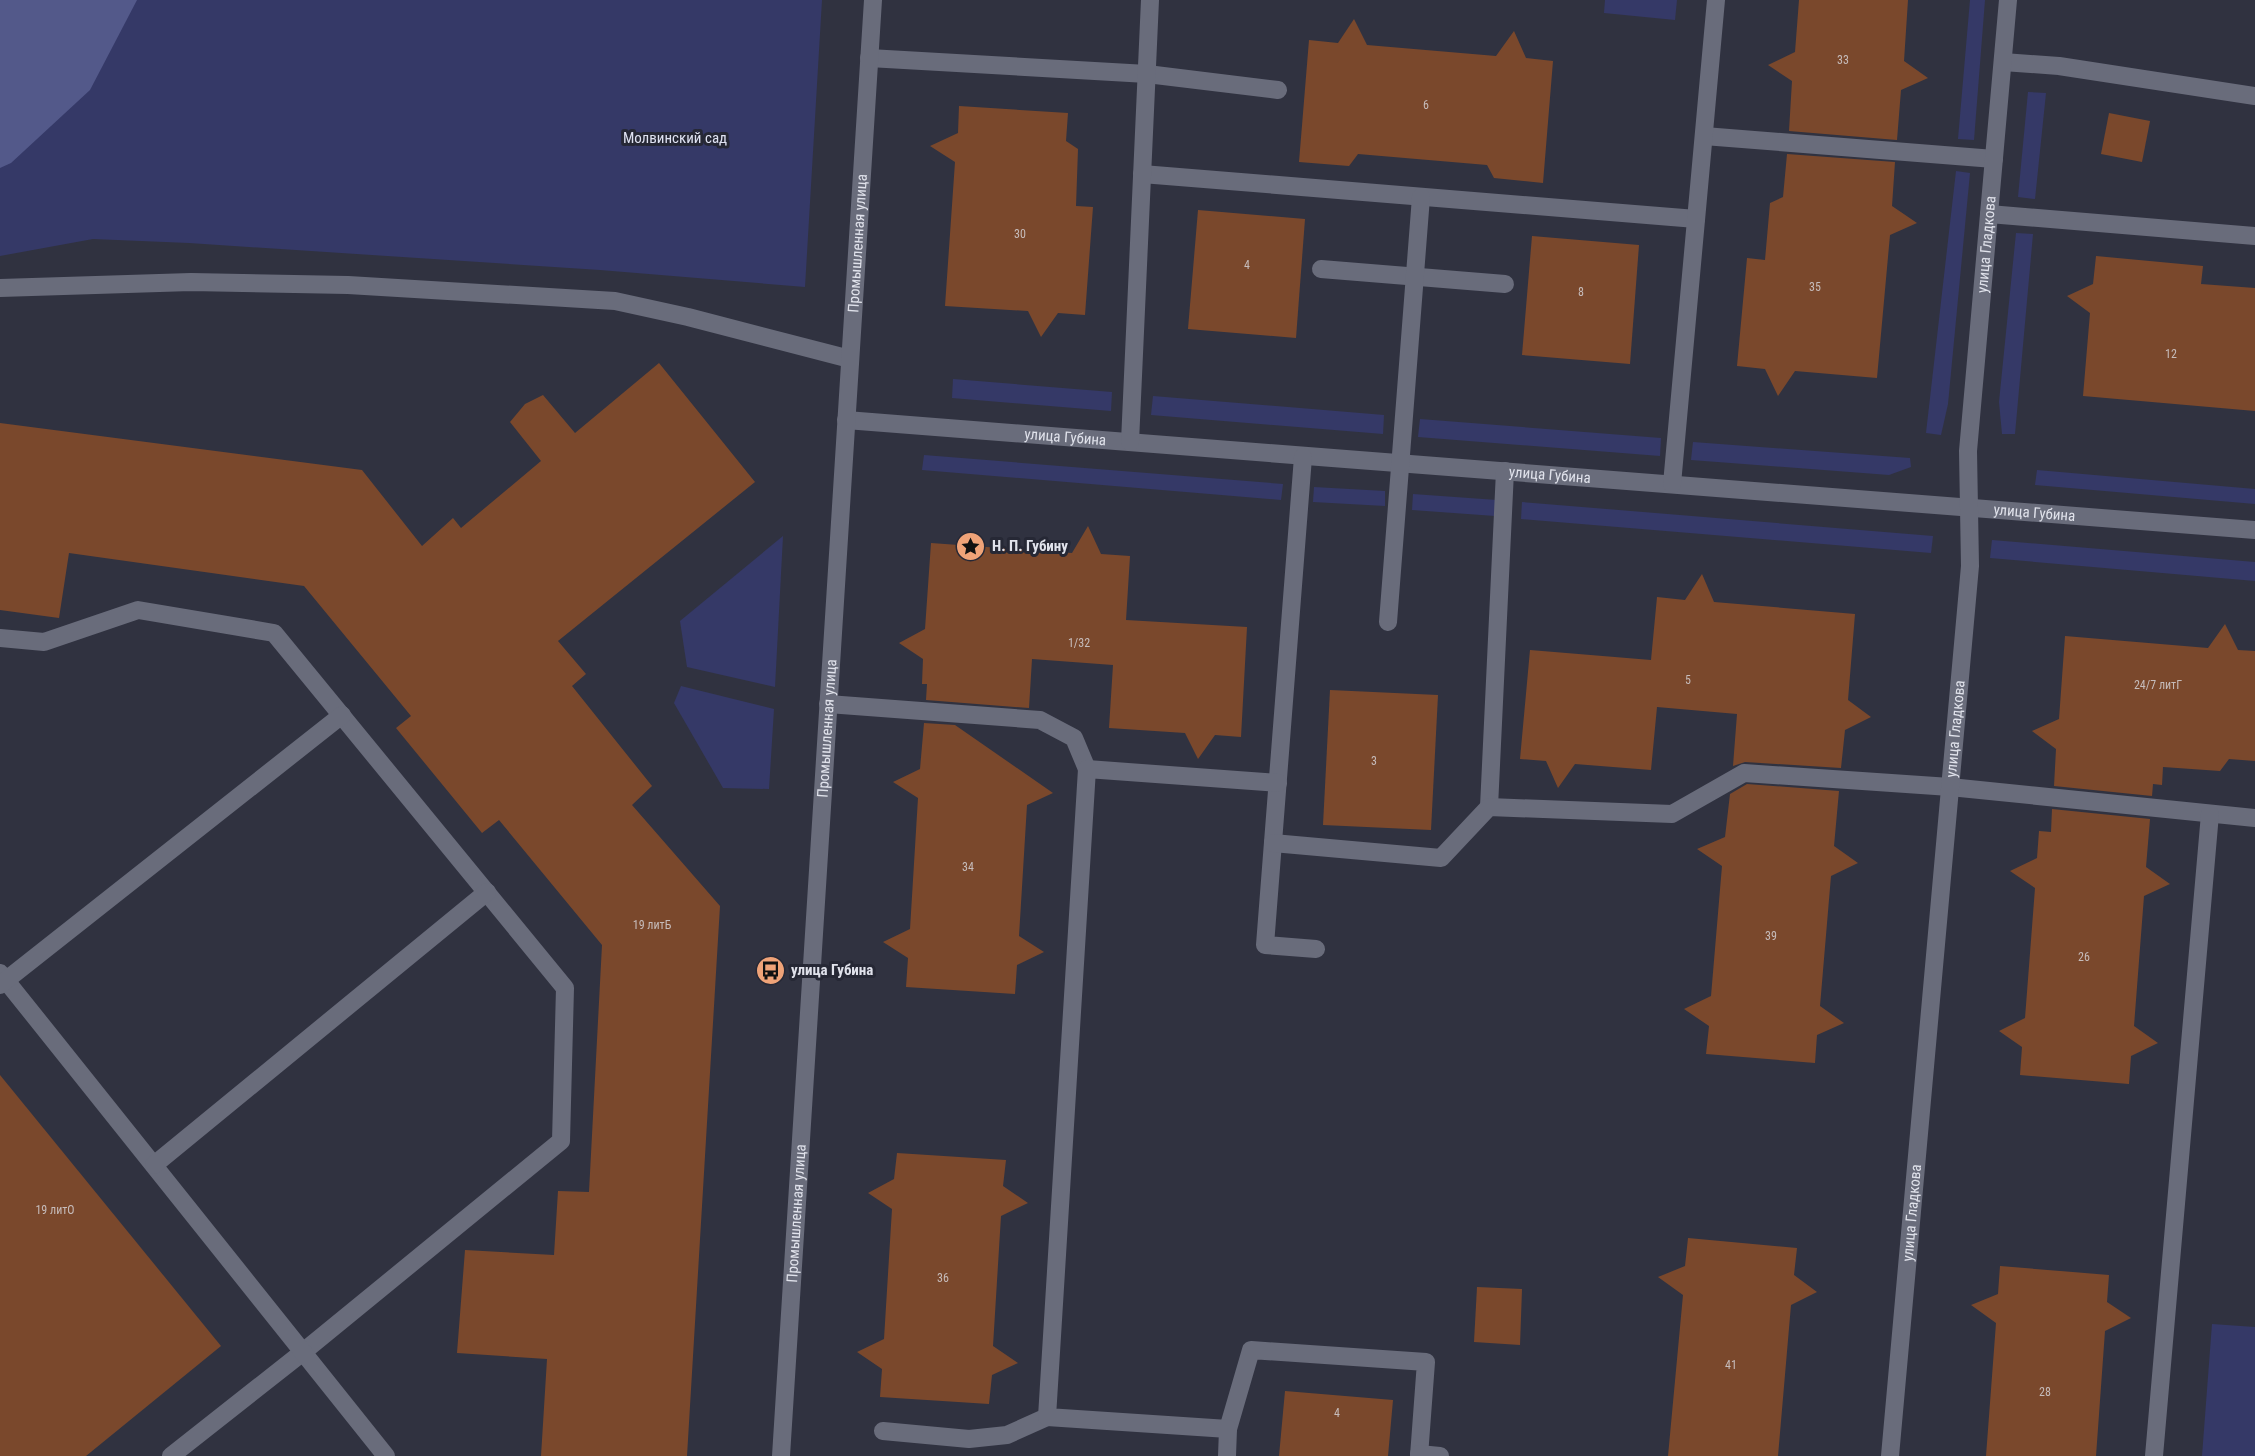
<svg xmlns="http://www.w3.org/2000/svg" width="2255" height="1456" font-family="'Roboto Condensed',sans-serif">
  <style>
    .green { fill: #353967 }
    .water { fill: #53598a }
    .building { fill: #7a482c }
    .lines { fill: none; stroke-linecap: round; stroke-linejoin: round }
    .minor { stroke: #696c7b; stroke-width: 18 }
    .labels { text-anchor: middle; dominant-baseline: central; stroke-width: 6; stroke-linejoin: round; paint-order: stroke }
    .number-label { font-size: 12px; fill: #c6bcbb }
    .park-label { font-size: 15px; fill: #dfe2f2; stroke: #262835 }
    .street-label { font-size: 15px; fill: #e0e2eb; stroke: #262835 }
    .poi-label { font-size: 15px; font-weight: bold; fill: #e0e2eb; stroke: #262835; text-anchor: start }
  </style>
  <rect width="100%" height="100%" fill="#303240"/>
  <g class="green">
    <path d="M 0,0 L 822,0 L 805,287 L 600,270 L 189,243 L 93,239 L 0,256 Z"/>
    <path d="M 1605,0 L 1677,0 L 1675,20 L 1604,13 Z"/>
    <path d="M 1970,0 L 1985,0 L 1974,140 L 1958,139 Z"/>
    <path d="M 2028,92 L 2046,93 L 2035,199 L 2018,197 Z"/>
    <path d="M 1956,171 L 1970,173 L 1948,404 L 1941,435 L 1926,433 Z"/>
    <path d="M 2016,233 L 2033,234 L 2015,434 L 2002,434 L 1999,402 Z"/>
    <path d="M 953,379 L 1112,392 L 1111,411 L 952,398 Z"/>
    <path d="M 1153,396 L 1384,415 L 1383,434 L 1151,415 Z"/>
    <path d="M 1420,419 L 1661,438 L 1660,456 L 1418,437 Z"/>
    <path d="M 1693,442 L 1910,458 L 1911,467 L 1889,475 L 1691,460 Z"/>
    <path d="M 924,455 L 1283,484 L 1281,500 L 922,470 Z"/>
    <path d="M 2037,470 L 2255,489 L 2255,504 L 2035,485 Z"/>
    <path d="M 1314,487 L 1385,491 L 1385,506 L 1313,502 Z"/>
    <path d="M 1413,494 L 1497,500 L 1495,516 L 1412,510 Z"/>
    <path d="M 1522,502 L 1933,536 L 1931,553 L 1521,519 Z"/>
    <path d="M 783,536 L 775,687 L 687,667 L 680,621 Z"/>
    <path d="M 1992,540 L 2255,562 L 2255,581 L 1990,558 Z"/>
    <path d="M 681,686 L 774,709 L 769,789 L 723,788 L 674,703 Z"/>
    <path d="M 2212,1324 L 2255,1327 L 2255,1456 L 2202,1456 Z"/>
  </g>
  <path class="water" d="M 0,0 L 137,0 L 90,90 L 11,163 L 0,168 Z"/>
  <g class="building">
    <path d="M 1799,0 L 1908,0 L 1904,61 L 1928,78 L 1901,90 L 1897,140 L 1789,131 L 1792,81 L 1768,65 L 1795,52 Z"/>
    <path d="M 1354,19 L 1367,45 L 1496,56 L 1514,31 L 1526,58 L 1553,61 L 1543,183 L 1494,178 L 1487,165 L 1358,154 L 1349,166 L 1299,162 L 1309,40 L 1338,43 Z"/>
    <path d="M 959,106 L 1068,113 L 1066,141 L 1078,149 L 1076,206 L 1093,207 L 1085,315 L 1058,313 L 1041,337 L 1028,311 L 945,306 L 955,162 L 930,146 L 958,133 Z"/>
    <path d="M 2109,113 L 2150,121 L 2142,162 L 2101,154 Z"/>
    <path d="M 1787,154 L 1895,162 L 1892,206 L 1917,223 L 1890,235 L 1877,378 L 1795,371 L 1778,396 L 1765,369 L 1737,366 L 1747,258 L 1765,260 L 1770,203 L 1783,197 Z"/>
    <path d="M 1198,210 L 1305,219 L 1296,338 L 1188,329 Z"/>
    <path d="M 1532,236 L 1639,245 L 1630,364 L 1522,355 Z"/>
    <path d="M 2096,256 L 2203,266 L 2201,284 L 2255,288 L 2255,411 L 2083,396 L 2090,313 L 2067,296 L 2093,284 Z"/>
    <path d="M 659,363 L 755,482 L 558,641 L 586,674 L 572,686 L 652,786 L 632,805 L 720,906 L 687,1456 L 541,1456 L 547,1359 L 457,1353 L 465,1250 L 554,1255 L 558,1191 L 589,1192 L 602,945 L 499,820 L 482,833 L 396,728 L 411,716 L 304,586 L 69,553 L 59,618 L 0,610 L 0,423 L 362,470 L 422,546 L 453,518 L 461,528 L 541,461 L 510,422 L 525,404 L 543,395 L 575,433 Z"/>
    <path d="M 1088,526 L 1101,554 L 1130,556 L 1126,620 L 1247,627 L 1241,737 L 1215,735 L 1198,759 L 1185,733 L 1109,728 L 1113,665 L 1032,659 L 1029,708 L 926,700 L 927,684 L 922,684 L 923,659 L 899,643 L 925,629 L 931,543 L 1072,553 Z"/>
    <path d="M 1702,574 L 1714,602 L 1855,614 L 1848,700 L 1871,717 L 1845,730 L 1841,768 L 1745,762 L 1733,766 L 1737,714 L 1657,707 L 1651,770 L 1575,764 L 1558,788 L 1546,761 L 1520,759 L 1530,650 L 1651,660 L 1657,597 L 1685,600 Z"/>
    <path d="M 2225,624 L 2238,650 L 2255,651 L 2255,761 L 2229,759 L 2220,771 L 2163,767 L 2162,785 L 2153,784 L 2152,796 L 2054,786 L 2056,749 L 2032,731 L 2059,719 L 2065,636 L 2208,648 Z"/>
    <path d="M 1330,690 L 1438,695 L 1431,830 L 1323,825 Z"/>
    <path d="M 924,723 L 955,725 L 1053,793 L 1027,805 L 1019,936 L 1044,952 L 1017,965 L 1015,994 L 906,987 L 908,958 L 883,942 L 910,929 L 918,798 L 893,782 L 920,769 Z"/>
    <path d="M 1747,784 L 1839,791 L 1834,846 L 1858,863 L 1831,876 L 1820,1006 L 1844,1023 L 1817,1035 L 1815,1063 L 1706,1054 L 1709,1026 L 1684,1009 L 1711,996 L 1722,866 L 1697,849 L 1725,837 L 1730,794 Z"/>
    <path d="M 2052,809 L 2150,819 L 2146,867 L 2170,884 L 2144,896 L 2134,1026 L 2158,1043 L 2131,1056 L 2129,1084 L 2020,1075 L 2022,1047 L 1999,1031 L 2025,1018 L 2035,888 L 2010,871 L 2037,858 L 2039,831 L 2051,832 Z"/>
    <path d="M 0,1075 L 221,1346 L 86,1456 L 0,1456 Z"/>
    <path d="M 897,1153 L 1006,1160 L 1003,1186 L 1028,1203 L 1001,1216 L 993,1346 L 1018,1363 L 992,1375 L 989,1404 L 880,1397 L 882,1369 L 857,1352 L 884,1339 L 892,1209 L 868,1193 L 894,1179 Z"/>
    <path d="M 1688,1238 L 1797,1248 L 1794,1275 L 1817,1292 L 1791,1305 L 1778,1456 L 1668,1456 L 1683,1295 L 1658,1277 L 1685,1266 Z"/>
    <path d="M 2000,1266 L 2109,1275 L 2107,1302 L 2131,1318 L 2105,1331 L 2096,1456 L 1986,1456 L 1996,1323 L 1971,1305 L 1998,1294 Z"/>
    <path d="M 1477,1287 L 1522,1289 L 1520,1345 L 1474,1342 Z"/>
    <path d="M 1285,1391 L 1393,1400 L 1388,1456 L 1279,1456 Z"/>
  </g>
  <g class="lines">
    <g class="minor">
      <path d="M 869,58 L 1147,74 L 1278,90"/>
      <path d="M 2003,62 L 2059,66 L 2255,96"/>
      <path d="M 1704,136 L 1994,159"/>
      <path d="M 1142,174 L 1696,219"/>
      <path d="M 1989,214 L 2255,236"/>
      <path d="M 1321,269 L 1505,284"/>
      <path d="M 0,288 L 191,282 L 348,285 L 615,301 L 688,317 L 850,359"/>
      <path id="s1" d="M 846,420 L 2255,530"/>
      <path d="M 1130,442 L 1150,0"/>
      <path d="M 1303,457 L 1265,945 L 1316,949"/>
      <path d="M 1672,484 L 1716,0"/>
      <path d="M 1388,622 L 1421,197"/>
      <path d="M 0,638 L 44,642 L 138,610 L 274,633 L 565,988 L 561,1141 L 303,1352 L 171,1456"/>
      <path d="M 828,704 L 1040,720 L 1074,738 L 1087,769"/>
      <path d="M 1489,807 L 1505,471"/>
      <path d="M 1273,843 L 1441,858 L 1489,807 L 1672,814 L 1744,773 L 1950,787 L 2255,818"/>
      <path d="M 0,973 L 386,1456"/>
      <path d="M 0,985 L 342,715"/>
      <path d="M 154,1165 L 487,892"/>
      <path d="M 1228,1429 L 1251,1350 L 1426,1362 L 1419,1456"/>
      <path d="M 883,1431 L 969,1439 L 1007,1435 L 1047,1417"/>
      <path d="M 1419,1454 L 1440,1456"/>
      <path id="s2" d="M 781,1456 L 873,0"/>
      <path d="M 1227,1456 L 1228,1429 L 1047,1417 L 1087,769 L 1278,783"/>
      <path id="s3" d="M 1890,1456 L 1970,566 L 1968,451 L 2008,0"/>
      <path d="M 2154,1456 L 2210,814"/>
    </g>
  </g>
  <defs>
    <symbol id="sight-disc" viewBox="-11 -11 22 22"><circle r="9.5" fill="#efa378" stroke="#262835"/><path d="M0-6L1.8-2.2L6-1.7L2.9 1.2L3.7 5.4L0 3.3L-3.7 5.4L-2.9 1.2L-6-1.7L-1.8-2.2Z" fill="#111"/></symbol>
    <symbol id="bus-disc" viewBox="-11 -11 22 22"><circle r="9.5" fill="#efa378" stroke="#262835"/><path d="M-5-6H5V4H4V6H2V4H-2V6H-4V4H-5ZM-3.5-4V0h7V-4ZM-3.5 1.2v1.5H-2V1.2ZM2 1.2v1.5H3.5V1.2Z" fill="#111"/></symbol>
  </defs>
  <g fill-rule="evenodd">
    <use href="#sight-disc" x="954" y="530" width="33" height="33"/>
    <use href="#bus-disc" x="754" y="954" width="33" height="33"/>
  </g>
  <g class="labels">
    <g class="number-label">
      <text x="1843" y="60">33</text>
      <text x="1426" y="105">6</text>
      <text x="1020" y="234">30</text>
      <text x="1247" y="265">4</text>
      <text x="1815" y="287">35</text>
      <text x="1581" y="292">8</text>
      <text x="2171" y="354">12</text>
      <text x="1079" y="643">1/32</text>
      <text x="1688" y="680">5</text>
      <text x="2158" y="685">24/7 литГ</text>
      <text x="1374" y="761">3</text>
      <text x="968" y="867">34</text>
      <text x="652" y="925">19 литБ</text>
      <text x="1771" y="936">39</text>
      <text x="2084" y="957">26</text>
      <text x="55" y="1210">19 литО</text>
      <text x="943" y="1278">36</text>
      <text x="1731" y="1365">41</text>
      <text x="2045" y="1392">28</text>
      <text x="1337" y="1413">4</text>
    </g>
    <g class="park-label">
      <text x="675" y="138">Молвинский сад</text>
    </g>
    <g class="street-label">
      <text stroke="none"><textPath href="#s2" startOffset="1215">Промышленная улица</textPath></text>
      <text stroke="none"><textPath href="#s3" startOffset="1216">улица Гладкова</textPath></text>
      <text stroke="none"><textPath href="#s1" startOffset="220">улица Губина</textPath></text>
      <text stroke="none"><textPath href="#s1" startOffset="706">улица Губина</textPath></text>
      <text stroke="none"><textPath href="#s1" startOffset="1192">улица Губина</textPath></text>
      <text stroke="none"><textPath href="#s2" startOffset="729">Промышленная улица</textPath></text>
      <text stroke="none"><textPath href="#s3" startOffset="730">улица Гладкова</textPath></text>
      <text stroke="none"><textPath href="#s3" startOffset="244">улица Гладкова</textPath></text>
      <text stroke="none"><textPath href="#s2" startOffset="243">Промышленная улица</textPath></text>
    </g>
    <g class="poi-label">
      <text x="992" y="546">Н. П. Губину</text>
      <text x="791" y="970">улица Губина</text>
    </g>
  </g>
</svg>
